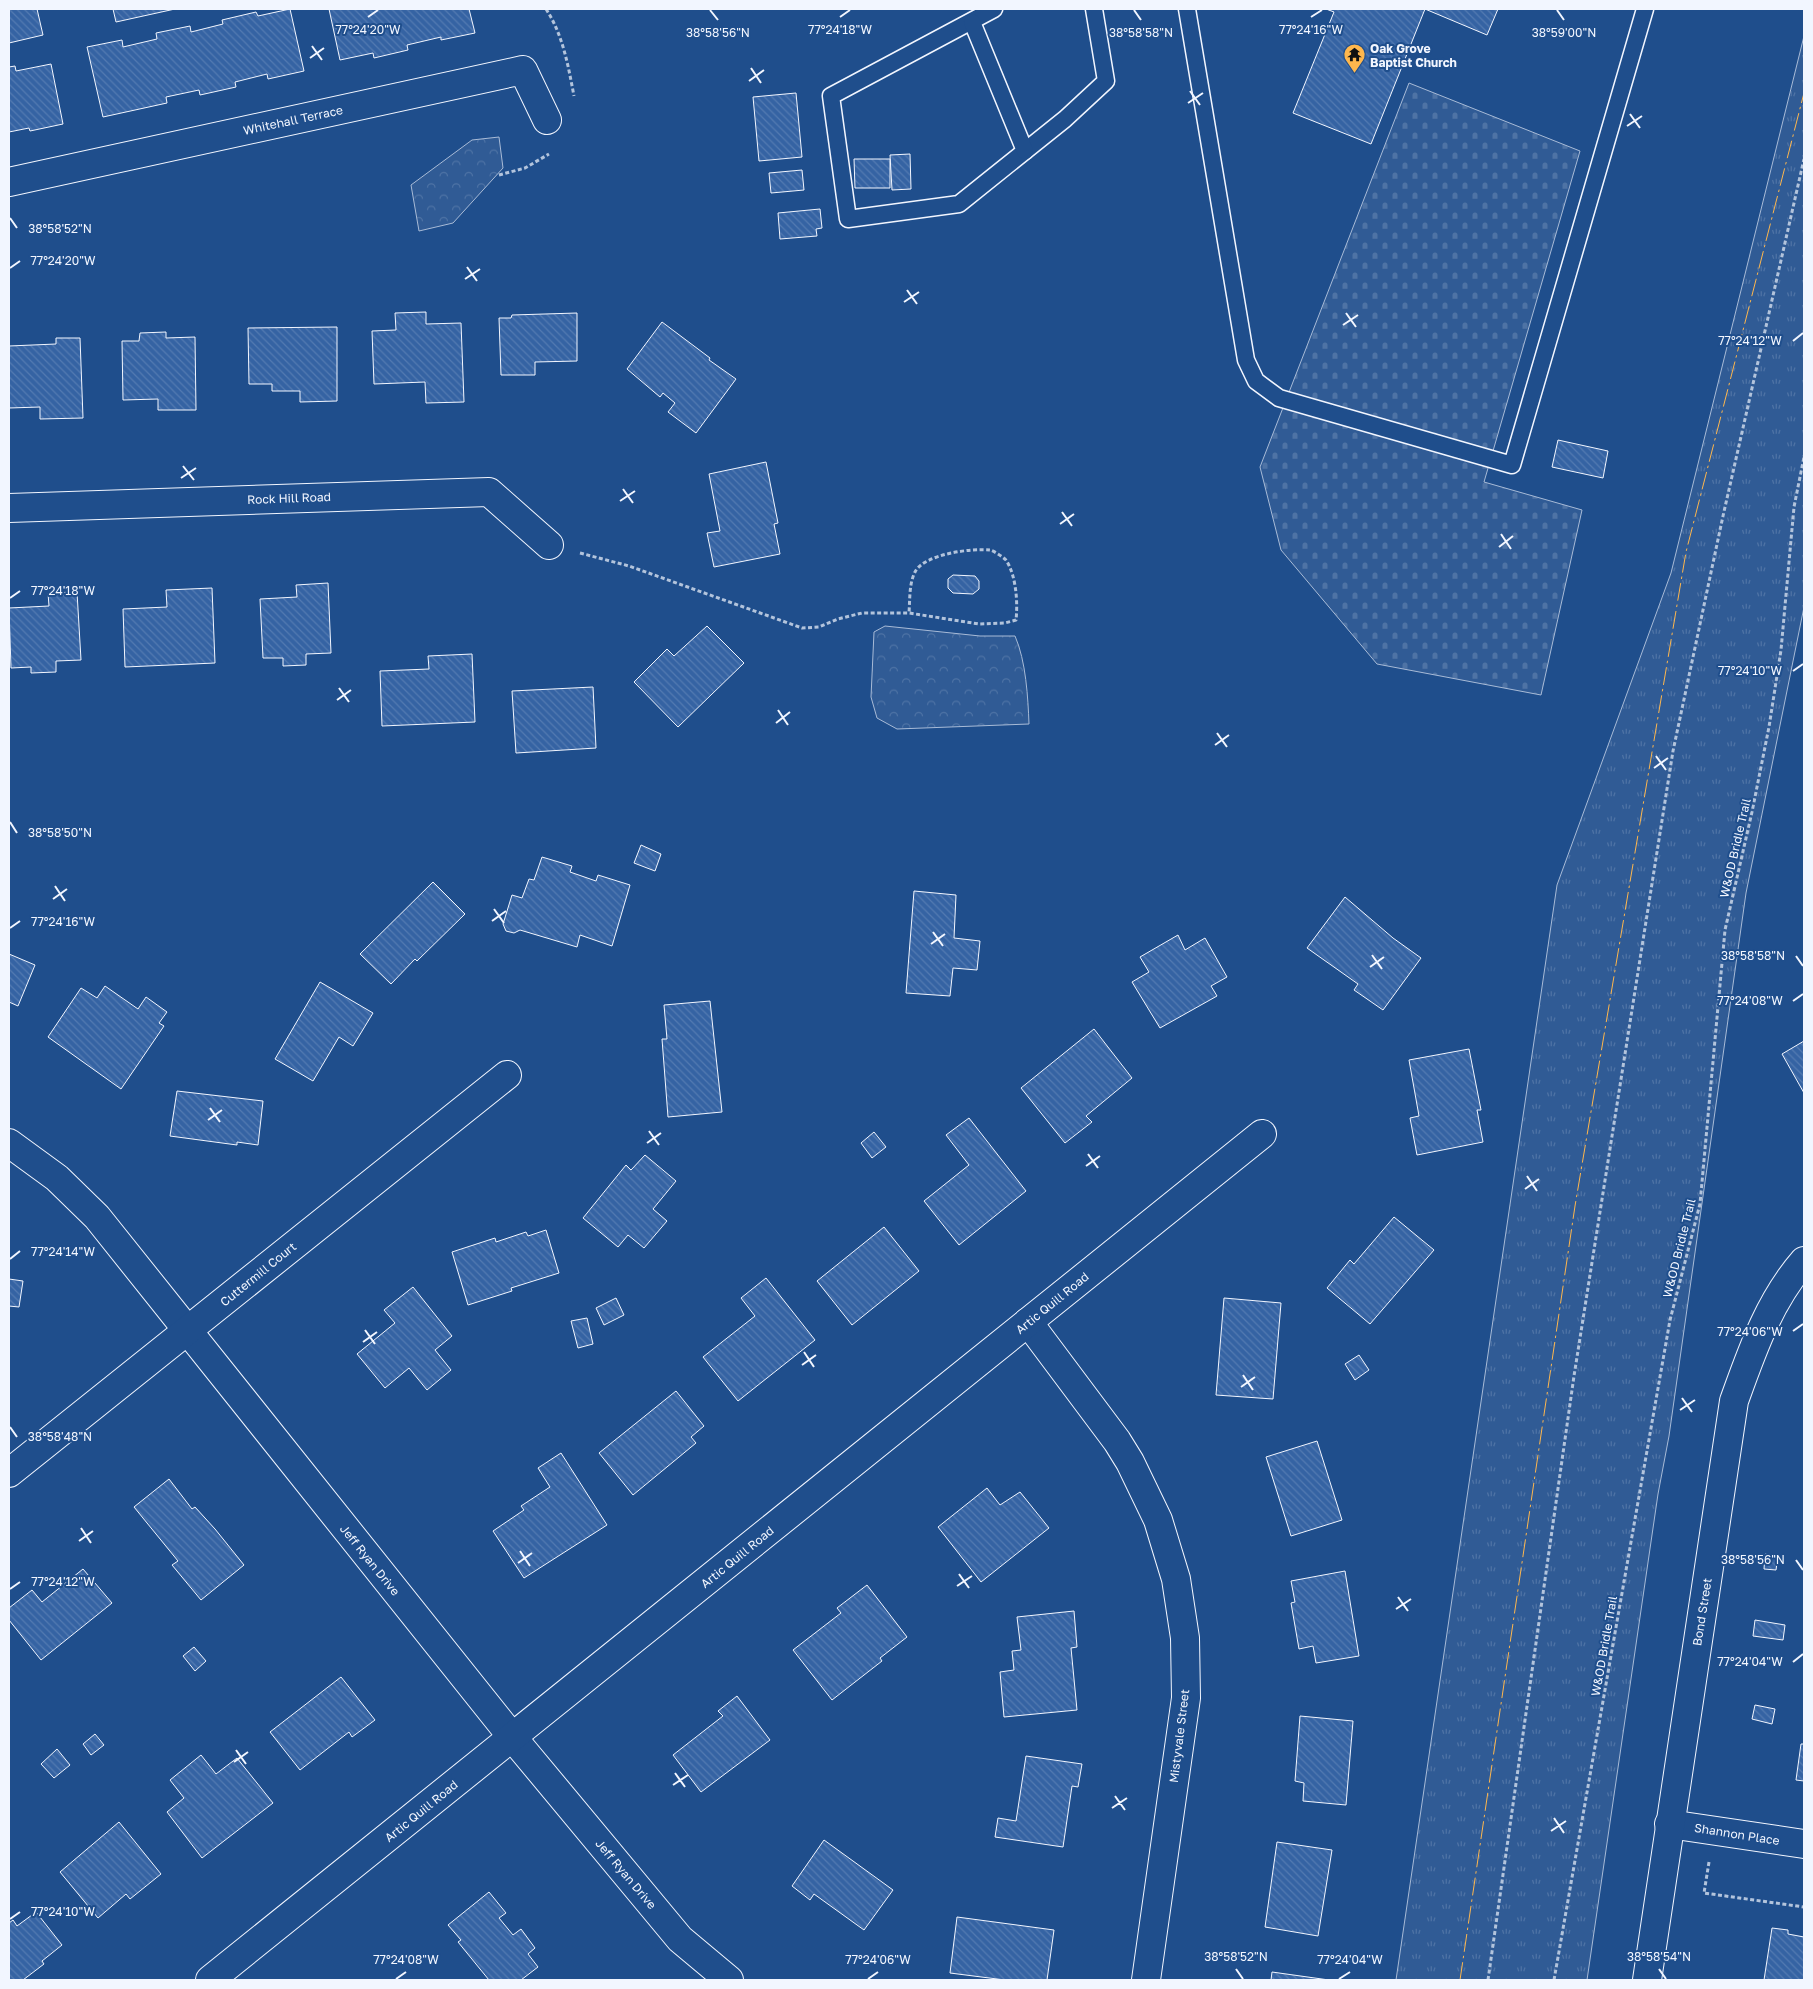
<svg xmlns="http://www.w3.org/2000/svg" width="1813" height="1989" font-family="'Golos Text',sans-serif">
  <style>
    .grass { fill: url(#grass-tufts); stroke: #a8bbd7 }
    .cemetery { fill: url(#cemetery-stones); stroke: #a8bbd7 }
    .park { fill: url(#park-crowns); stroke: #a8bbd7 }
    .building { fill: url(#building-back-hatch); stroke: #f2f6ff }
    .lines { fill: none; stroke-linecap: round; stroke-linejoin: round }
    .service-casing { stroke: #f2f6ff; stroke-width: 19 }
    .minor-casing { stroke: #f2f6ff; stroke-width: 30 }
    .path { stroke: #b3c4dc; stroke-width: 3; stroke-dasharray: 4 2.5; stroke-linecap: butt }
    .service { stroke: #1f4e8c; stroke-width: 16 }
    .minor { stroke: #1f4e8c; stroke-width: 28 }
    .power { stroke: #ffb74d; stroke-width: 1; stroke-dasharray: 18 4 2.5 4; stroke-linecap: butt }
    .ticks { fill: none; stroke: #f2f6ff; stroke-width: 2 }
    .labels { text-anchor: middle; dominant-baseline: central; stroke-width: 4; stroke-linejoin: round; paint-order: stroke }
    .poi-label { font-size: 12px; font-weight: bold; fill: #f2f6ff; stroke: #1f4e8c; text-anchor: start }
    .street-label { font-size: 12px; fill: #f2f6ff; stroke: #1f4e8c }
    .ticks-label { font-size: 12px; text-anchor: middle; fill: #f2f6ff; stroke: #1f4e8c; stroke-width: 4; stroke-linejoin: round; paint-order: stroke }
  </style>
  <defs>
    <pattern id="grass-tufts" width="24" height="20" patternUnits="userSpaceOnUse" patternTransform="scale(1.25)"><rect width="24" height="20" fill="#305b95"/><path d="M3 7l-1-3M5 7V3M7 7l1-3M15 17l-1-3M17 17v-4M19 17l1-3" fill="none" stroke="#4e73a5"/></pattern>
    <pattern id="cemetery-stones" width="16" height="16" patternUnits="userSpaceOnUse" patternTransform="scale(1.25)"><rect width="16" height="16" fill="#305b95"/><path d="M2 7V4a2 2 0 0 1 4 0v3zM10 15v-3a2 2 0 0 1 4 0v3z" fill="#4e73a5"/></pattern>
    <pattern id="park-crowns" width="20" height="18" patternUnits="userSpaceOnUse" patternTransform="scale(1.25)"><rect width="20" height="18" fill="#305b95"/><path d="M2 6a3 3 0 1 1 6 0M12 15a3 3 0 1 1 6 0" fill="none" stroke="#4e73a5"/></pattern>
    <pattern id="building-back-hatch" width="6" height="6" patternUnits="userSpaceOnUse" patternTransform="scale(1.25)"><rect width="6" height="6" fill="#3563a3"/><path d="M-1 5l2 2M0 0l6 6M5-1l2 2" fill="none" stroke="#537ab1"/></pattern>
  </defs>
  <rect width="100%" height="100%" fill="#1f4e8c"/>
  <path class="grass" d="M 1804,36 L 1804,607 L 1746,893 L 1669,1436 L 1658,1494 L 1587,1980 L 1396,1980 L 1557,885 L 1671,573 Z"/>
  <path class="cemetery" d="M 1409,83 L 1580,151 L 1484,482 L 1582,510 L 1541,695 L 1377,664 L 1281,550 L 1260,467 Z"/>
  <g class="park">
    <path d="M 499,137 L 503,168 L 453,223 L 419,231 L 411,185 L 472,140 Z"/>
    <path d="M 885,626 L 980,636 L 1015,636 C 1026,661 1028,698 1029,724 L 897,729 L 877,718 L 871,697 L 874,632 Z"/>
  </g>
  <g class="building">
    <path d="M 9,9 L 37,9 L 43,35 L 9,43 Z"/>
    <path d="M 113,9 L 175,9 L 116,22 Z"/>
    <path d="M 290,9 L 304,71 L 268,79 L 267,74 L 235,82 L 236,87 L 200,95 L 199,90 L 166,97 L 167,103 L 103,117 L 87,47 L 122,40 L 123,47 L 157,39 L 156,33 L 190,26 L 191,32 L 223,24 L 222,20 L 256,12 L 258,16 Z"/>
    <path d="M 329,9 L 469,9 L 475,33 L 441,40 L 441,37 L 407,45 L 408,50 L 374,58 L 373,53 L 340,60 Z"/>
    <path d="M 1326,9 L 1498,9 L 1487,35 L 1425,9 L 1371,144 L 1293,113 L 1334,12 Z"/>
    <path d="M 51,64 L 63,124 L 30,131 L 29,128 L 9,132 L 9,67 L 15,66 L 16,71 Z"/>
    <path d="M 796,93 L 802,157 L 759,161 L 753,97 Z"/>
    <path d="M 910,154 L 911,189 L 892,190 L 890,155 Z"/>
    <path d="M 854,159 L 890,159 L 890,188 L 855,188 Z"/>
    <path d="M 802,170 L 804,190 L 771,193 L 769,173 Z"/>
    <path d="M 820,209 L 822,228 L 816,229 L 817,236 L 780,239 L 778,213 Z"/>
    <path d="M 426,312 L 426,324 L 461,323 L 464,402 L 426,403 L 425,382 L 374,384 L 372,331 L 396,330 L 395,313 Z"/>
    <path d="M 577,313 L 577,361 L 535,362 L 535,375 L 501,375 L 499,318 L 511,318 L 512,315 Z"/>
    <path d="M 662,322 L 710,358 L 709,360 L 736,379 L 696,433 L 668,412 L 675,403 L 663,393 L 660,397 L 627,369 Z"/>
    <path d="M 337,327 L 337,401 L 300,402 L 300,391 L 272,391 L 272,384 L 249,384 L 248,328 Z"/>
    <path d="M 166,332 L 166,338 L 195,337 L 196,410 L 158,410 L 158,399 L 123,400 L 122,341 L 139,341 L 140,333 Z"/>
    <path d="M 56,338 L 80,338 L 83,418 L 40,419 L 40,407 L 9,408 L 9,346 L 56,344 Z"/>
    <path d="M 1558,440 L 1608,451 L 1603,478 L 1552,467 Z"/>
    <path d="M 766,462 L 778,523 L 774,524 L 780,554 L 714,567 L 707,533 L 720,531 L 709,474 Z"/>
    <path d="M 953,575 L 975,576 L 979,581 L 979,589 L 973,594 L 953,593 L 948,588 L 948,579 Z"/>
    <path d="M 328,583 L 331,653 L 306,654 L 306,665 L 283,666 L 283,658 L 263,658 L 260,599 L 297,597 L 296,585 Z"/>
    <path d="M 212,588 L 215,663 L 125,667 L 123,609 L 167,607 L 166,590 Z"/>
    <path d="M 77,592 L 81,660 L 56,661 L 56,672 L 31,673 L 31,667 L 11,668 L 9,608 L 49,606 L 48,593 Z"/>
    <path d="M 707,626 L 744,663 L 678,727 L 634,682 L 667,649 L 674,656 Z"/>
    <path d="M 472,654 L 475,722 L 382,726 L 380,671 L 429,669 L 428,656 Z"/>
    <path d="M 593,687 L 596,748 L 516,753 L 512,691 Z"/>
    <path d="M 641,845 L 661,854 L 655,871 L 634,863 Z"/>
    <path d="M 542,857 L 572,866 L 570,872 L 596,881 L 598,875 L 630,885 L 612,946 L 580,935 L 577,947 L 520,930 L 514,933 L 506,931 L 503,924 L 512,895 L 522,898 L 529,879 L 534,880 Z"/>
    <path d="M 433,882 L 465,914 L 417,961 L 415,959 L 391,984 L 360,954 Z"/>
    <path d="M 914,891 L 956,895 L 954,938 L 980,941 L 977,970 L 953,968 L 950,996 L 906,993 Z"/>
    <path d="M 1345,897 L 1393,938 L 1421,958 L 1383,1010 L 1354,990 L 1358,984 L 1307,948 Z"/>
    <path d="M 1178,935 L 1185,950 L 1205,938 L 1227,977 L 1211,986 L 1217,996 L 1160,1028 L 1132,982 L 1149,972 L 1140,957 Z"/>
    <path d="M 9,954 L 35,965 L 18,1006 L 9,1002 Z"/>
    <path d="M 320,982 L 373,1013 L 353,1046 L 339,1037 L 313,1081 L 275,1059 Z"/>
    <path d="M 105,986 L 138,1009 L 146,997 L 167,1012 L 159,1023 L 164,1026 L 121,1089 L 48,1037 L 81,988 L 97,998 Z"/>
    <path d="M 710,1001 L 722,1112 L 668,1117 L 662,1039 L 667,1039 L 664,1005 Z"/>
    <path d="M 1094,1029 L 1132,1078 L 1086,1116 L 1092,1122 L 1065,1143 L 1021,1088 Z"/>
    <path d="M 1804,1041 L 1804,1093 L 1782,1054 Z"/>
    <path d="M 1469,1049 L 1481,1110 L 1477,1110 L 1483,1142 L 1417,1155 L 1410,1118 L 1419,1116 L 1409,1060 Z"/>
    <path d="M 177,1091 L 263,1101 L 258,1145 L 237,1142 L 237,1145 L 170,1136 Z"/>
    <path d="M 969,1118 L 1026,1191 L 959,1245 L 924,1201 L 969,1165 L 946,1135 Z"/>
    <path d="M 874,1132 L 886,1147 L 872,1158 L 861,1143 Z"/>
    <path d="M 645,1155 L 676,1181 L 653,1209 L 667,1221 L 644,1248 L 628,1235 L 618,1247 L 583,1218 L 626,1165 L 631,1170 Z"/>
    <path d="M 1394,1217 L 1434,1250 L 1370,1324 L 1327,1288 L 1350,1260 L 1354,1264 Z"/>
    <path d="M 884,1227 L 919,1271 L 852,1325 L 817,1281 Z"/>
    <path d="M 546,1230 L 559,1273 L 511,1288 L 512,1291 L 468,1305 L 452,1252 L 495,1238 L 496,1242 L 526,1232 L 528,1236 Z"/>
    <path d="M 766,1278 L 815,1340 L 738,1401 L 703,1357 L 755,1316 L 741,1298 Z"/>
    <path d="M 9,1279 L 23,1281 L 19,1307 L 9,1306 Z"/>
    <path d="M 413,1287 L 452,1336 L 435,1350 L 451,1370 L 427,1390 L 409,1368 L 385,1388 L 357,1354 L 395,1323 L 384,1310 Z"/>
    <path d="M 616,1298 L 624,1315 L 604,1325 L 596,1308 Z"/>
    <path d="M 1224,1298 L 1281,1303 L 1273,1399 L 1216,1395 Z"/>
    <path d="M 587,1318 L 593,1344 L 578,1348 L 571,1321 Z"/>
    <path d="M 1359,1355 L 1369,1370 L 1355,1380 L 1345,1364 Z"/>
    <path d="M 676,1391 L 704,1426 L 691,1437 L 696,1443 L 633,1495 L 599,1453 Z"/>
    <path d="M 1317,1441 L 1342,1520 L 1291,1536 L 1266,1457 Z"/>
    <path d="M 561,1453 L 607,1525 L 524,1578 L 493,1531 L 524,1510 L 521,1506 L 550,1487 L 538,1468 Z"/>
    <path d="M 169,1479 L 192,1509 L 195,1507 L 215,1529 L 244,1565 L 201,1600 L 172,1565 L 178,1561 L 134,1507 Z"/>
    <path d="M 987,1488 L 1000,1505 L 1020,1492 L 1049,1528 L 981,1582 L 938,1527 Z"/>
    <path d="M 1765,1554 L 1778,1556 L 1776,1570 L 1764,1569 Z"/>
    <path d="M 83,1569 L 112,1603 L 41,1660 L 9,1620 L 9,1608 L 32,1590 L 42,1602 Z"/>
    <path d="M 1345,1571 L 1359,1656 L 1316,1663 L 1313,1646 L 1299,1649 L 1291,1603 L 1295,1602 L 1291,1581 Z"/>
    <path d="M 867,1585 L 907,1637 L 880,1658 L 882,1661 L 832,1700 L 793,1650 L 841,1613 L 837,1608 Z"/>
    <path d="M 1074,1611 L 1077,1647 L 1071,1648 L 1077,1710 L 1004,1717 L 1000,1672 L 1014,1670 L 1012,1651 L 1021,1650 L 1017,1617 Z"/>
    <path d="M 1755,1620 L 1785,1625 L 1783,1640 L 1753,1636 Z"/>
    <path d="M 194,1647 L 206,1661 L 195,1671 L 183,1656 Z"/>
    <path d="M 341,1677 L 375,1720 L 352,1737 L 349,1732 L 300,1770 L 270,1732 Z"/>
    <path d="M 737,1696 L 770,1740 L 701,1792 L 673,1755 L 723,1716 L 718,1711 Z"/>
    <path d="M 1755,1705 L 1775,1709 L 1772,1724 L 1752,1719 Z"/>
    <path d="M 1300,1716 L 1353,1721 L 1346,1805 L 1303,1801 L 1304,1783 L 1295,1781 Z"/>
    <path d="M 95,1734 L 104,1745 L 91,1755 L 83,1744 Z"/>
    <path d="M 1801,1744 L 1804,1744 L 1804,1781 L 1796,1780 Z"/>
    <path d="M 57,1749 L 70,1765 L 54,1778 L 41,1764 Z"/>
    <path d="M 201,1755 L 216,1774 L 237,1758 L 273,1803 L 202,1858 L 167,1812 L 184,1798 L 170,1780 Z"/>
    <path d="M 1026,1756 L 1082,1764 L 1078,1787 L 1072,1786 L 1063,1847 L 995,1837 L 998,1818 L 1016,1821 Z"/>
    <path d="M 119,1822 L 161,1874 L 130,1899 L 126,1894 L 98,1918 L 60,1872 Z"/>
    <path d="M 824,1840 L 893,1890 L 864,1930 L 814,1894 L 810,1900 L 792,1886 Z"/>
    <path d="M 1277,1842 L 1332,1850 L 1318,1936 L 1265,1927 Z"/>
    <path d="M 489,1892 L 506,1913 L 499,1918 L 513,1935 L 521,1929 L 535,1948 L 528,1954 L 538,1967 L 521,1980 L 489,1980 L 458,1942 L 461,1940 L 448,1925 Z"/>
    <path d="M 36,1912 L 62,1945 L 42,1961 L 44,1964 L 23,1980 L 9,1980 L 9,1923 L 13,1920 L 17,1926 Z"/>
    <path d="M 957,1917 L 1054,1930 L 1047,1980 L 1005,1980 L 950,1973 Z"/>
    <path d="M 1772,1928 L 1788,1930 L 1788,1934 L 1804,1937 L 1804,1980 L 1764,1980 Z"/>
    <path d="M 1272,1972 L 1329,1980 L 1271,1980 Z"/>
  </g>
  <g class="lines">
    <defs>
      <g id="service">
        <path d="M 994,9 L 831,96 L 848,219 L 959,204 L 1065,119 L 1106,81 L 1094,9"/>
        <path d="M 1187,9 L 1246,360 L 1256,381 L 1279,398 L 1512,465 L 1645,9"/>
        <path d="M 972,22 L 1025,151"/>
      </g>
      <g id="minor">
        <path d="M 9,182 L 523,70 L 547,120"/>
        <path d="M 9,508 L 489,492 L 549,545"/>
        <path d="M 9,1143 L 57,1178 L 97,1217 L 513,1738 L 680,1939 L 729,1980"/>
        <path d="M 1028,1322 L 1117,1441 L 1130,1462 L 1158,1520 L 1176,1579 L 1185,1638 L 1186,1698 L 1146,1980"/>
        <path d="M 9,1473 L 507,1075"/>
        <path d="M 1669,1824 L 1804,1844"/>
        <path d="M 210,1980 L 1262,1134"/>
        <path d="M 1647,1980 L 1734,1401 C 1752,1351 1769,1301 1804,1261"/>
      </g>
    </defs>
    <use href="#service" class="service-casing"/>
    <use href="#minor" class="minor-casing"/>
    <g class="path">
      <path d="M 546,9 C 563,35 568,65 574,96"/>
      <path d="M 499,175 L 525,168 L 549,154"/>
      <path d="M 580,553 L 629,566 L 802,628 L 819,627 L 838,619 L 862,613 L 909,613 L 979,624 L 1005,623 L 1016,620 C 1018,602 1016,575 1006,560 C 1003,557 994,551 990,550 C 972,548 924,554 915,572 C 909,584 910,599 909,613"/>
      <path d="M 1709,1862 L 1704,1893 L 1804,1907"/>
      <path d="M 1488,1980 L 1574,1376 L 1673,751 L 1723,516 L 1804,159"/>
      <path d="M 1554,1980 L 1670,1320 L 1700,1204 L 1725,930 L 1752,812 L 1769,727 L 1781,650 L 1794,507 L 1804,457"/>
    </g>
    <use href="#service" class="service"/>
    <use href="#minor" class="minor"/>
    <path class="power" d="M 1460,1980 L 1575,1206 L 1686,552 L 1804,93"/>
  </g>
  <path class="ticks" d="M 710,10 L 718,20M 1134,10 L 1141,20M 1557,10 L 1564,20M 368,17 L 378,10M 840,17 L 850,10M 1311,17 L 1322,10M 312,46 L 322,60M 310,58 L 324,48M 751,68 L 761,83M 749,81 L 764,70M 1190,91 L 1200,105M 1188,103 L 1203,93M 1630,114 L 1640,128M 1627,126 L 1642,116M 10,218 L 17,228M 467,267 L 477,281M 10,268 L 20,261M 465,279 L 480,269M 907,290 L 917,304M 904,302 L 919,292M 1346,313 L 1356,327M 1343,325 L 1358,315M 1793,341 L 1803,333M 183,466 L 194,480M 181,478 L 196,468M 623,489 L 633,503M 620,501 L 635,491M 1062,512 L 1072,526M 1060,524 L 1074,514M 1501,534 L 1511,549M 1499,547 L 1513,536M 10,598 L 20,591M 1793,671 L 1803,664M 339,688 L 349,702M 337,700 L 351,690M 778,710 L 788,725M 776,723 L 790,712M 1217,733 L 1227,747M 1215,745 L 1229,735M 1656,756 L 1666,770M 1654,768 L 1668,758M 10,822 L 17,833M 55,886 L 65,901M 53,899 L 67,889M 494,909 L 504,923M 492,921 L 506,911M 10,928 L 20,921M 933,932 L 943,946M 931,944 L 945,934M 1372,955 L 1382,969M 1796,956 L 1803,966M 1370,967 L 1384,957M 1793,1001 L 1803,994M 210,1108 L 220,1122M 208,1120 L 222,1110M 649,1131 L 659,1145M 647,1143 L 661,1133M 1088,1154 L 1098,1168M 1086,1166 L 1100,1156M 1527,1176 L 1537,1191M 1525,1189 L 1539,1179M 10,1259 L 20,1251M 365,1330 L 375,1344M 1793,1331 L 1803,1324M 363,1342 L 377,1332M 804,1352 L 814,1367M 802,1365 L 816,1355M 1243,1375 L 1253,1390M 1241,1387 L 1255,1377M 1682,1398 L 1692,1412M 1680,1410 L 1695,1400M 10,1427 L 17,1437M 81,1528 L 91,1543M 79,1541 L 93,1531M 520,1551 L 530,1566M 1796,1560 L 1803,1570M 518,1563 L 532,1553M 959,1574 L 969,1588M 957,1586 L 972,1576M 10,1589 L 20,1582M 1398,1597 L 1408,1611M 1396,1609 L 1411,1599M 1793,1662 L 1803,1654M 236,1750 L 246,1764M 234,1762 L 248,1752M 675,1773 L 685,1787M 673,1785 L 688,1775M 1115,1796 L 1125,1810M 1112,1808 L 1127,1798M 1554,1818 L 1564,1833M 1551,1831 L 1566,1821M 10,1919 L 20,1912M 1236,1969 L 1243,1979M 1659,1969 L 1666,1979M 396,1979 L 406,1972M 868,1979 L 878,1972M 1339,1979 L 1350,1972"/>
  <defs>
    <symbol id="temple-pin" viewBox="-11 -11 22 30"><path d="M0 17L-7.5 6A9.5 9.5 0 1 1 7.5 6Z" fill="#ffb74d" stroke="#1f4e8c"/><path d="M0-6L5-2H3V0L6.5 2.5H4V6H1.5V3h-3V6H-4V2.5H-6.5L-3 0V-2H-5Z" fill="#111"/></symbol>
  </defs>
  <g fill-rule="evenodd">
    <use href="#temple-pin" x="1342" y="42" width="25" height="34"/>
  </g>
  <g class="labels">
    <g class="poi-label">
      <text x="1370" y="48">Oak Grove<tspan x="1370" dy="14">Baptist Church</tspan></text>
    </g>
    <g class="street-label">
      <text transform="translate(293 120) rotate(-12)">Whitehall Terrace</text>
      <text transform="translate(289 498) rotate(-2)">Rock Hill Road</text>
      <text transform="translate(1735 848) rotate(-77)">W&amp;OD Bridle Trail</text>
      <text transform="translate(1679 1248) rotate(-76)">W&amp;OD Bridle Trail</text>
      <text transform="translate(258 1274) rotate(-39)">Cuttermill Court</text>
      <text transform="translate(1052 1303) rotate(-39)">Artic Quill Road</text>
      <text transform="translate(737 1557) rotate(-39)">Artic Quill Road</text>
      <text transform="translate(370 1560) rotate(51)">Jeff Ryan Drive</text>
      <text transform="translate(1702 1612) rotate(-81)">Bond Street</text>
      <text transform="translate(1604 1646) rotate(-80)">W&amp;OD Bridle Trail</text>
      <text transform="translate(1179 1736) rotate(-83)">Mistyvale Street</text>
      <text transform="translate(421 1811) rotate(-39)">Artic Quill Road</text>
      <text transform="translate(1737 1834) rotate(9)">Shannon Place</text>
      <text transform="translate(626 1874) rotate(50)">Jeff Ryan Drive</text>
    </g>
  </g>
  <g class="ticks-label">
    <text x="368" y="34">77°24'20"W</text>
    <text x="840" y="34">77°24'18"W</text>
    <text x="1311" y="34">77°24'16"W</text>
    <text x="718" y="37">38°58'56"N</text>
    <text x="1141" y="37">38°58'58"N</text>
    <text x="1564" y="37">38°59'00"N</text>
    <text x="60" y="233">38°58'52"N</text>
    <text x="63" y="265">77°24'20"W</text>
    <text x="1750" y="345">77°24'12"W</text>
    <text x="63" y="595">77°24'18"W</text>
    <text x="1750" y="675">77°24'10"W</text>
    <text x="60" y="837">38°58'50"N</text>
    <text x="63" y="926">77°24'16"W</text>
    <text x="1753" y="960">38°58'58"N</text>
    <text x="1750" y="1005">77°24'08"W</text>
    <text x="63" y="1256">77°24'14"W</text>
    <text x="1750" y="1336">77°24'06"W</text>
    <text x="60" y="1441">38°58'48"N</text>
    <text x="1753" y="1564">38°58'56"N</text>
    <text x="63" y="1586">77°24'12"W</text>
    <text x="1750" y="1666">77°24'04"W</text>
    <text x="63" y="1916">77°24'10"W</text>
    <text x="1236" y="1961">38°58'52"N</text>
    <text x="1659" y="1961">38°58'54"N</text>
    <text x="406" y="1964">77°24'08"W</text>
    <text x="878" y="1964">77°24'06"W</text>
    <text x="1350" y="1964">77°24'04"W</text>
  </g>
  <rect width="1813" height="1989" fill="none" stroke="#f2f6ff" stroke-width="20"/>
</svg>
